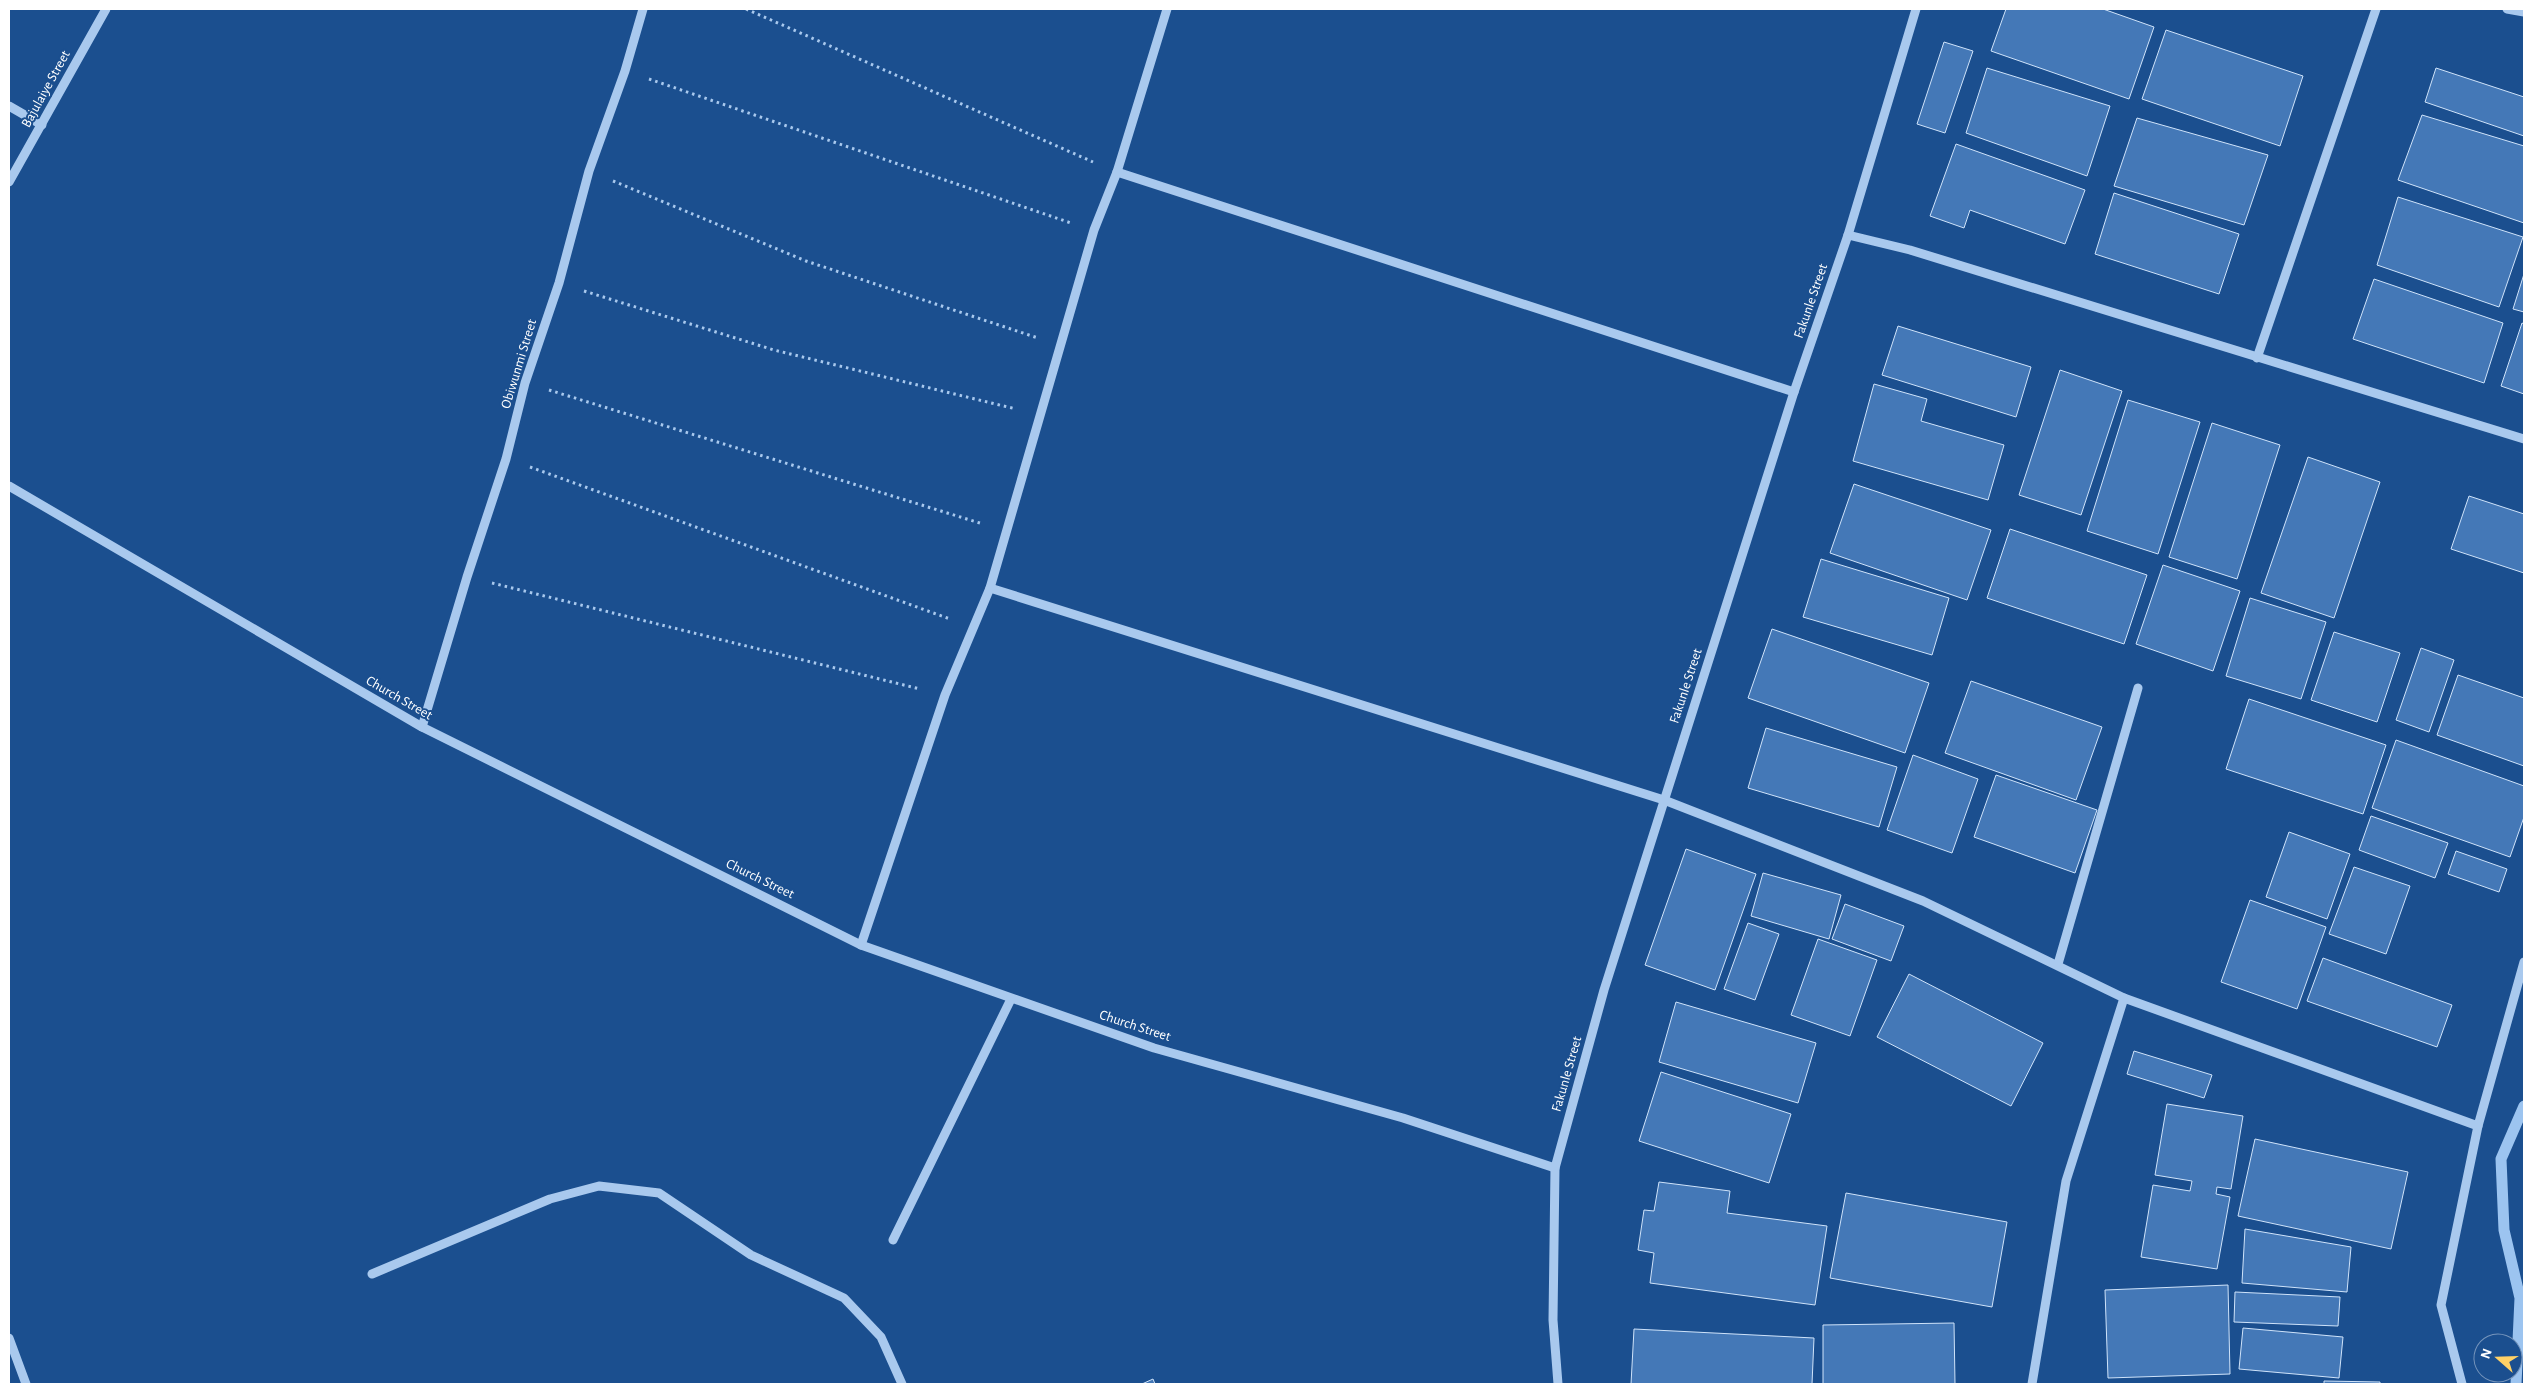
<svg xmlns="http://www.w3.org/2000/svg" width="2533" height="1393" font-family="'Alegreya Sans',sans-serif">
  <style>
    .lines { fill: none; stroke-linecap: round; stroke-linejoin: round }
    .stream { stroke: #9cc4f0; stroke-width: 11 }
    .building { fill: #4478b7; stroke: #cfe3fa }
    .path { stroke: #a9c9ee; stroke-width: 3; stroke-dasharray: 2.5 4; stroke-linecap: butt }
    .minor { stroke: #a9c9ee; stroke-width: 9 }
    .labels { text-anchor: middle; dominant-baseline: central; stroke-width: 4; stroke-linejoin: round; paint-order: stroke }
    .street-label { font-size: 14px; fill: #fff; stroke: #1b4f8f }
  </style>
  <rect width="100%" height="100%" fill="#1b4f8f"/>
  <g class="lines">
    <path class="stream" d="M 2516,1384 L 2520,1298 L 2504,1230 L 2501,1159 L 2524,1106"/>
  </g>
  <g class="building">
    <path d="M 2006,9 L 2103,9 L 2154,27 L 2129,99 L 1991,51 Z"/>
    <path d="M 2166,30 L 2303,76 L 2280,146 L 2142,99 Z"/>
    <path d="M 1944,42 L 1973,51 L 1945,133 L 1917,124 Z"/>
    <path d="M 1987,68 L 2110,106 L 2087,176 L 1966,133 Z"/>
    <path d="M 2436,68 L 2524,97 L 2524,136 L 2425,102 Z"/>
    <path d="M 2422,115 L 2524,146 L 2524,223 L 2398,180 Z"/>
    <path d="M 2137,118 L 2268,155 L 2244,225 L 2114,186 Z"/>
    <path d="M 1956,144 L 2085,190 L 2065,244 L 1970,210 L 1964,228 L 1930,216 Z"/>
    <path d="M 2114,193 L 2239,234 L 2219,294 L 2095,254 Z"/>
    <path d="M 2398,197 L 2523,237 L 2499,307 L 2377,265 Z"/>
    <path d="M 2524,274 L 2524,312 L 2513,309 Z"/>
    <path d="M 2374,279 L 2503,323 L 2484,383 L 2353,339 Z"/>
    <path d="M 2522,323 L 2524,324 L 2524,394 L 2501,386 Z"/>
    <path d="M 1898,326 L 2031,367 L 2016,417 L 1882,375 Z"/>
    <path d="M 2060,370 L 2122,391 L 2081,515 L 2019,495 Z"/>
    <path d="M 1874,384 L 1927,399 L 1921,421 L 2004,445 L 1988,500 L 1853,461 Z"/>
    <path d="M 2128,400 L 2200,422 L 2158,554 L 2087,531 Z"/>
    <path d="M 2212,423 L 2280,445 L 2237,579 L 2169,557 Z"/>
    <path d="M 2308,457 L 2380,482 L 2334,618 L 2261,593 Z"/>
    <path d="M 1854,484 L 1991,530 L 1967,600 L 1830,553 Z"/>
    <path d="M 2469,496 L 2524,514 L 2524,573 L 2451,549 Z"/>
    <path d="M 2010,529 L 2147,575 L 2124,644 L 1987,598 Z"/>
    <path d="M 1821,559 L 1949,598 L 1932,655 L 1803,617 Z"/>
    <path d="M 2163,565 L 2240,591 L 2213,671 L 2136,644 Z"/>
    <path d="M 2250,598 L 2326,622 L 2301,699 L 2226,676 Z"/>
    <path d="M 1772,629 L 1929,683 L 1905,753 L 1748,698 Z"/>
    <path d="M 2334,632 L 2400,653 L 2377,722 L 2311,700 Z"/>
    <path d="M 2421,648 L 2454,660 L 2429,732 L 2396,720 Z"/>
    <path d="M 2458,675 L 2524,698 L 2524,766 L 2437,735 Z"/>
    <path d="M 1971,681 L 2102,727 L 2076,800 L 1945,753 Z"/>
    <path d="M 2249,699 L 2386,745 L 2363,814 L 2226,769 Z"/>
    <path d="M 1766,728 L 1897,767 L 1879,827 L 1748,788 Z"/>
    <path d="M 2396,740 L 2524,786 L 2524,817 L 2510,857 L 2372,808 Z"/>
    <path d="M 1913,755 L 1978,779 L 1952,853 L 1887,830 Z"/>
    <path d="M 1996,775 L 2097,810 L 2075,873 L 1974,837 Z"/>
    <path d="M 2371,816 L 2448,843 L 2435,878 L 2359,850 Z"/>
    <path d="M 2289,832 L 2350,854 L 2327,919 L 2266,897 Z"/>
    <path d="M 1686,849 L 1756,874 L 1715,990 L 1645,965 Z"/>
    <path d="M 2456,851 L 2507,869 L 2499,892 L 2448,874 Z"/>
    <path d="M 2354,867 L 2410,886 L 2386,954 L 2329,934 Z"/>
    <path d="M 1763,873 L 1841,895 L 1829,939 L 1751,916 Z"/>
    <path d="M 2250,900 L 2326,927 L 2297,1009 L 2221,982 Z"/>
    <path d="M 1845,904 L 1904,926 L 1891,961 L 1832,939 Z"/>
    <path d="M 1748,923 L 1779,934 L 1755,1000 L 1724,989 Z"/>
    <path d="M 1818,939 L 1877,960 L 1850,1036 L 1791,1015 Z"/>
    <path d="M 2323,958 L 2452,1005 L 2437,1047 L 2307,1001 Z"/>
    <path d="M 1909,974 L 2043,1043 L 2011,1106 L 1877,1037 Z"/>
    <path d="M 1676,1002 L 1816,1043 L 1798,1103 L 1659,1062 Z"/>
    <path d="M 2134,1051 L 2212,1075 L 2204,1098 L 2127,1074 Z"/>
    <path d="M 1661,1072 L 1791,1114 L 1769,1183 L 1639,1141 Z"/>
    <path d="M 2167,1104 L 2243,1116 L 2231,1189 L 2217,1187 L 2216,1194 L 2230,1197 L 2217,1269 L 2141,1257 L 2153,1185 L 2190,1191 L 2192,1181 L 2155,1175 Z"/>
    <path d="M 2255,1139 L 2408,1172 L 2391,1249 L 2238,1216 Z"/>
    <path d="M 1659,1182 L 1730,1191 L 1727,1213 L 1827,1226 L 1815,1305 L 1650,1283 L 1654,1253 L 1638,1250 L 1644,1210 L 1654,1211 Z"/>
    <path d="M 1846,1193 L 2007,1222 L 1992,1307 L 1830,1278 Z"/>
    <path d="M 2245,1229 L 2351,1247 L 2347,1292 L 2242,1283 Z"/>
    <path d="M 2228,1285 L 2230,1374 L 2108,1378 L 2105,1290 Z"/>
    <path d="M 2235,1292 L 2340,1297 L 2338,1326 L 2234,1322 Z"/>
    <path d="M 1954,1323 L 1955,1384 L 1823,1384 L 1823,1325 Z"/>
    <path d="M 2243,1328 L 2343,1337 L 2339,1378 L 2239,1369 Z"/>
    <path d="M 1634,1329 L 1814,1338 L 1812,1384 L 1631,1384 Z"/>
    <path d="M 1153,1379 L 1155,1384 L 1142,1384 Z"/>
    <path d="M 2324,1381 L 2380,1382 L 2380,1384 L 2324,1384 Z"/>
  </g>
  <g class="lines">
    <g class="path">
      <path d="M 746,9 L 1093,162"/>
      <path d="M 649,79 L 1071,223"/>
      <path d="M 613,181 L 806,261 L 1038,338"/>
      <path d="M 584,291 L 774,350 L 1016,409"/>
      <path d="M 549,390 L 983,524"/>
      <path d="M 530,467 L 950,619"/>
      <path d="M 492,583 L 920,689"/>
    </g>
    <g class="minor">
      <path d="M 2507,9 L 2524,12"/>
      <path d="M 9,106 L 42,125"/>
      <path d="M 1117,172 L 1794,392"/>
      <path d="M 9,182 L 106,9"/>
      <path d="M 1848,235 L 1910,250 L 2524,439"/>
      <path d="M 2257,358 L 2376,9"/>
      <path d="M 9,486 L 422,727 L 861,945 L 1154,1048 L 1403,1118 L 1555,1168"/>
      <path d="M 990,588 L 1664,800 L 1923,901 L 2124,998 L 2478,1126"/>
      <path d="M 422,727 L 467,577 L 506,459 L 525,383 L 559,283 L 589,171 L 625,71 L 643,9"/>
      <path d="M 861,945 L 945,695 L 990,588 L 1094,230 L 1117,172 L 1167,9"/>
      <path d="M 2058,964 L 2138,688"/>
      <path d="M 893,1240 L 1011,999"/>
      <path d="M 372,1274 L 550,1199 L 599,1186 L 659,1193 L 751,1255 L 844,1298 L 881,1337 L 902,1384"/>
      <path d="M 9,1338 L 26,1384"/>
      <path d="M 1558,1384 L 1553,1320 L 1555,1168 L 1604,990 L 1794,392 L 1848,235 L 1916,9"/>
      <path d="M 2032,1384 L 2066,1181 L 2124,998"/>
      <path d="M 2462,1384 L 2441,1305 L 2478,1126 L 2524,962"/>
    </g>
  </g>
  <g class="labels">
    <g class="street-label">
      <text transform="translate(46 89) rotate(-61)">Bajulaiye Street</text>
      <text transform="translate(1811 301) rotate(-71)">Fakunle Street</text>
      <text transform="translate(519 364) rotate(-73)">Obiwunmi Street</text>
      <text transform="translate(1686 686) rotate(-72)">Fakunle Street</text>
      <text transform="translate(399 698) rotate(30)">Church Street</text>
      <text transform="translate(760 879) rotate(26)">Church Street</text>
      <text transform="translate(1135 1026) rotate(18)">Church Street</text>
      <text transform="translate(1567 1074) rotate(-74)">Fakunle Street</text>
    </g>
  </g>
  <rect width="2533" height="1393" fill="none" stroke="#ffffff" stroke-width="20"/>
  <g transform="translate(2498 1358) rotate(290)"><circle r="24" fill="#1b4f8f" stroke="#7695bc"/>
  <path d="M0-4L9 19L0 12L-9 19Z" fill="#ffd166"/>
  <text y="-8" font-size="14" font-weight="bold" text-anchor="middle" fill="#ffffff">N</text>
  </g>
</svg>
